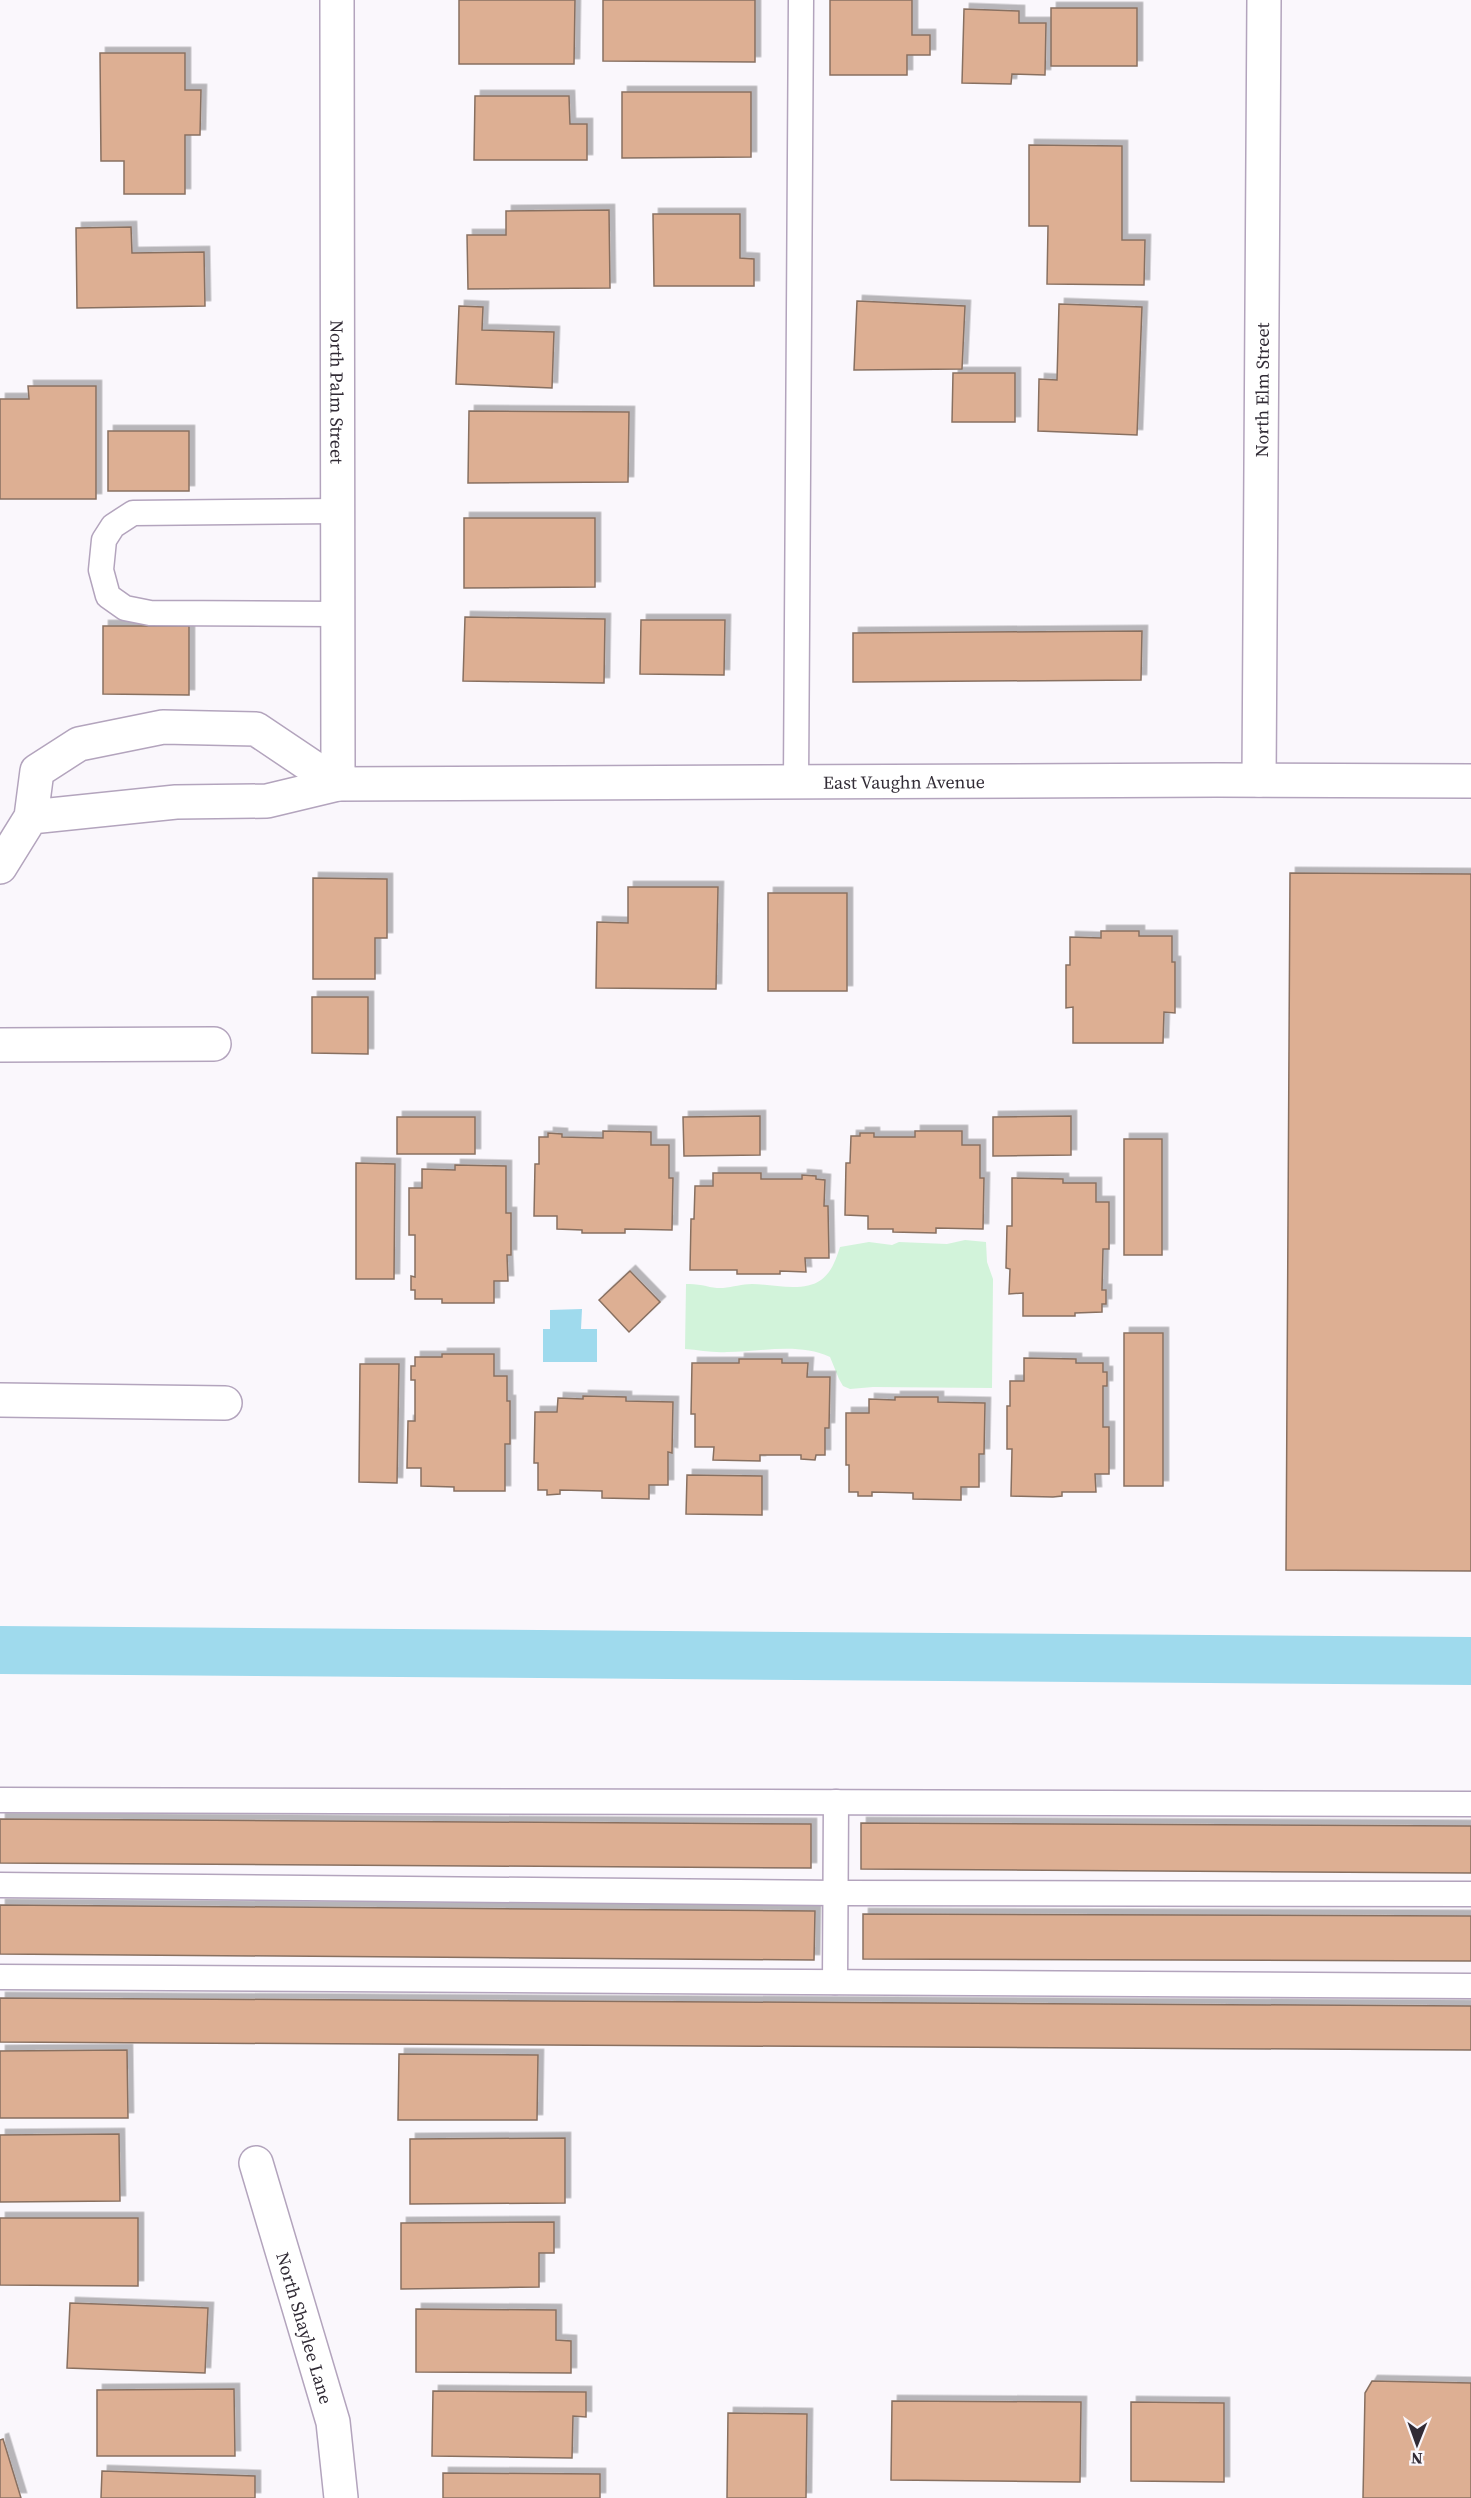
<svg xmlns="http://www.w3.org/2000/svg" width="1471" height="2498" font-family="'Source Serif 4',serif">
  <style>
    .green { fill: #d2f3da }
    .water { fill: #9fdaed }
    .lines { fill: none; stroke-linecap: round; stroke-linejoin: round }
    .canal { stroke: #9fdaed; stroke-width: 48 }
    .building { fill: #ddaf93; stroke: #887061; stroke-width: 1.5; filter: url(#shadow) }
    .service-casing { stroke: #b3a4bd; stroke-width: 27 }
    .minor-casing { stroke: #b3a4bd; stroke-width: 36 }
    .service { stroke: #fff; stroke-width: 24 }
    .minor { stroke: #fff; stroke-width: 33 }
    .labels { text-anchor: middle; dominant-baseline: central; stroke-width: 4.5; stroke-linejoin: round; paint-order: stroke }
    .street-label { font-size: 18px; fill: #312b35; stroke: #faf7fc }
  </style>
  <defs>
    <filter id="shadow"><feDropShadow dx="5.5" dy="-5.5" stdDeviation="0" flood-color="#0004"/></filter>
  </defs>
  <rect width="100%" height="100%" fill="#faf7fc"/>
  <path class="green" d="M 965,1240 L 986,1242 L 987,1262 L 993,1279 L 992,1388 L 873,1387 L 850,1389 L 843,1386 L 839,1379 L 830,1357 C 798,1342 761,1352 727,1352 C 713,1353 699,1350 685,1349 L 686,1284 C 701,1283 712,1289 723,1288 C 733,1287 742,1284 752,1284 C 772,1284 803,1293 821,1280 C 832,1272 836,1259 840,1247 L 869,1242 L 892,1245 L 899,1242 L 947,1244 Z"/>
  <path class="water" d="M 582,1309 L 581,1329 L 597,1329 L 597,1362 L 543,1362 L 543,1329 L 550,1329 L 550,1310 Z"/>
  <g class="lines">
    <path class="canal" d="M 0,1650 L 1471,1661"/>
  </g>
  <g class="building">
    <path d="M 459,0 L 575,0 L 574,64 L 459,64 Z"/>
    <path d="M 603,0 L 755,0 L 755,62 L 603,61 Z"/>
    <path d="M 830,0 L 912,0 L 912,35 L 930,35 L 930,55 L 907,55 L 907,75 L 830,75 Z"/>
    <rect x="1051" y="8" width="86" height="58"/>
    <path d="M 964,9 L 1019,11 L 1019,23 L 1046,23 L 1045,75 L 1012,74 L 1011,84 L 962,83 Z"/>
    <path d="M 100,53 L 185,53 L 185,90 L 201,90 L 200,135 L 185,135 L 185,194 L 124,194 L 124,161 L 101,161 Z"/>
    <path d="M 622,92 L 751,92 L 751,157 L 622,158 Z"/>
    <path d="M 475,96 L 569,96 L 570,124 L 587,124 L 587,160 L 474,160 Z"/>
    <path d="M 1029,145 L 1122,146 L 1122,240 L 1145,240 L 1144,285 L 1047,284 L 1048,226 L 1029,226 Z"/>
    <path d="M 609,210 L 610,288 L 468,289 L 467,235 L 506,235 L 506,211 Z"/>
    <path d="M 653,214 L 740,214 L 740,258 L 754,259 L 754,286 L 654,286 Z"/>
    <path d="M 131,227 L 132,253 L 204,252 L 205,306 L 77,308 L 76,228 Z"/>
    <path d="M 857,301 L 965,306 L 962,369 L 854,370 Z"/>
    <path d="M 1059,304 L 1142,307 L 1137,435 L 1038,431 L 1039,379 L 1057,380 Z"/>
    <path d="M 459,306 L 483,307 L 482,330 L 554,332 L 552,388 L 456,384 Z"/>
    <path d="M 953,373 L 1015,373 L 1015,422 L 952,422 Z"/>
    <path d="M 28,386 L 96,386 L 96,499 L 0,499 L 0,399 L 29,399 Z"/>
    <path d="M 469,411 L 629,412 L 628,482 L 468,483 Z"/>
    <rect x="108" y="431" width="81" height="60"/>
    <path d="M 464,518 L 595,518 L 595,587 L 464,588 Z"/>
    <path d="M 465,617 L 605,619 L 604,683 L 463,681 Z"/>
    <path d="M 641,620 L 725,620 L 724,675 L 640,674 Z"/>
    <path d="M 103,626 L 189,626 L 189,695 L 103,694 Z"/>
    <path d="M 1142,631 L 1141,680 L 853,682 L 853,633 Z"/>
    <path d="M 1290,873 L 1471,874 L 1471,1571 L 1286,1570 Z"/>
    <path d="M 313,878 L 387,879 L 387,938 L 375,938 L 375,979 L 313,979 Z"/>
    <path d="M 628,887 L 718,887 L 716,989 L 596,988 L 597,922 L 628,923 Z"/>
    <rect x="768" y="893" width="79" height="98"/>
    <path d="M 1101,931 L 1139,931 L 1139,936 L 1172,936 L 1172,962 L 1175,962 L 1175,1013 L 1164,1012 L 1163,1043 L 1073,1043 L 1073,1007 L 1066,1008 L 1066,965 L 1070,965 L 1070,937 L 1101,938 Z"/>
    <path d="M 312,997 L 368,997 L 368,1054 L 312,1053 Z"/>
    <path d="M 760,1116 L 760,1155 L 684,1156 L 683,1117 Z"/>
    <path d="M 1071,1116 L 1071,1155 L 993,1156 L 993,1117 Z"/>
    <rect x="397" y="1117" width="78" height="37"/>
    <path d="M 603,1131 L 651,1132 L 651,1145 L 669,1145 L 669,1178 L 673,1178 L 672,1230 L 625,1229 L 625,1233 L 582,1233 L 582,1230 L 557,1229 L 557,1216 L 534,1216 L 535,1164 L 539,1164 L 539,1137 L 548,1137 L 548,1133 L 562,1134 L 562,1137 L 603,1138 Z"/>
    <path d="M 915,1131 L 962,1131 L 962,1145 L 980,1145 L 980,1178 L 984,1178 L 983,1229 L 936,1228 L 936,1233 L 893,1232 L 893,1229 L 868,1229 L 868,1216 L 845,1215 L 846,1163 L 850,1163 L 851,1136 L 860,1136 L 860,1133 L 874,1133 L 874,1137 L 915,1137 Z"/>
    <rect x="1124" y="1139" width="38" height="116"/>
    <path d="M 356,1163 L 395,1164 L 394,1279 L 356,1279 Z"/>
    <path d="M 455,1165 L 506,1166 L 506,1213 L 511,1213 L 511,1255 L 507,1255 L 508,1281 L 494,1281 L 494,1303 L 442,1303 L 442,1299 L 415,1299 L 415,1290 L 411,1290 L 411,1276 L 415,1277 L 415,1235 L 409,1235 L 409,1188 L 422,1188 L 422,1169 L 455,1170 Z"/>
    <path d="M 713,1173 L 761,1173 L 761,1179 L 802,1179 L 802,1175 L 816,1176 L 816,1179 L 825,1180 L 824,1206 L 828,1206 L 829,1258 L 805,1258 L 806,1272 L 780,1271 L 780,1274 L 737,1274 L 737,1270 L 690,1270 L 691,1219 L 694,1219 L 695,1186 L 713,1186 Z"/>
    <path d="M 1012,1178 L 1063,1179 L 1063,1183 L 1096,1183 L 1096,1202 L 1109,1202 L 1109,1249 L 1103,1249 L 1102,1290 L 1106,1290 L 1106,1304 L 1102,1304 L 1102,1312 L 1075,1313 L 1075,1316 L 1023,1316 L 1023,1293 L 1009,1294 L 1010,1269 L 1006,1268 L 1007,1226 L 1012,1226 Z"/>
    <path d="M 630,1271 L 660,1302 L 629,1332 L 599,1300 Z"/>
    <rect x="1124" y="1333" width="39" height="153"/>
    <path d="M 442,1354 L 494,1354 L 494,1376 L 507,1376 L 507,1401 L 510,1401 L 510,1444 L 505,1444 L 505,1491 L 454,1491 L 454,1487 L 421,1486 L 421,1468 L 407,1468 L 408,1421 L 415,1421 L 415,1380 L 411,1380 L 411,1366 L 415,1366 L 415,1357 L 442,1357 Z"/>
    <path d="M 1024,1358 L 1076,1359 L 1076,1363 L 1103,1363 L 1103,1372 L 1107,1372 L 1107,1386 L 1103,1386 L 1103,1427 L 1109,1427 L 1109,1474 L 1095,1474 L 1096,1492 L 1062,1492 L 1062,1496 L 1053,1497 L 1011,1496 L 1012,1449 L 1007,1449 L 1007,1406 L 1010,1406 L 1010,1381 L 1024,1381 Z"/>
    <path d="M 739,1359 L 782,1359 L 782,1363 L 808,1363 L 807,1377 L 830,1377 L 829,1428 L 825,1428 L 825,1455 L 816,1455 L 815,1460 L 801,1459 L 801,1455 L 760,1455 L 760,1461 L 713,1460 L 714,1447 L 695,1447 L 695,1414 L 691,1414 L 692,1363 L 739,1363 Z"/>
    <path d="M 360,1364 L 399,1364 L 397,1483 L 359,1482 Z"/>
    <path d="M 583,1396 L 626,1397 L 626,1401 L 673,1402 L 672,1453 L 668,1452 L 668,1485 L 649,1485 L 649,1499 L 602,1498 L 602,1491 L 560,1490 L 560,1494 L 547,1495 L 547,1490 L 538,1490 L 538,1463 L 534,1463 L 535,1412 L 557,1412 L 558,1398 L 583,1399 Z"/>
    <path d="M 895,1397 L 938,1397 L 938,1402 L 985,1403 L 984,1454 L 979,1454 L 979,1487 L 961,1487 L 961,1500 L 913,1499 L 913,1493 L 872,1492 L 872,1496 L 858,1496 L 858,1492 L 849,1492 L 849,1465 L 846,1465 L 846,1413 L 869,1413 L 869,1399 L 895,1400 Z"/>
    <path d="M 687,1475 L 762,1476 L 762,1515 L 686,1514 Z"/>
    <path d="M 0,1819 L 811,1824 L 811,1868 L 0,1863 Z"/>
    <path d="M 861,1823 L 1471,1826 L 1471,1873 L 861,1869 Z"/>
    <path d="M 0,1905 L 815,1911 L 814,1960 L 0,1954 Z"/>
    <path d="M 863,1914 L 1471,1916 L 1471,1961 L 863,1959 Z"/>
    <path d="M 0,1998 L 1471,2006 L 1471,2050 L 0,2042 Z"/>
    <path d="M 127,2050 L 128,2118 L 0,2118 L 0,2051 Z"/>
    <path d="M 399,2054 L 538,2055 L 537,2120 L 398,2120 Z"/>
    <path d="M 119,2134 L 120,2201 L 0,2202 L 0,2135 Z"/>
    <path d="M 565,2138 L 565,2203 L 410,2204 L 410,2139 Z"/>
    <path d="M 0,2218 L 138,2218 L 138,2286 L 0,2285 Z"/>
    <path d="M 554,2222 L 554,2253 L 539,2253 L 539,2287 L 401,2289 L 401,2223 Z"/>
    <path d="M 70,2303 L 208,2308 L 205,2373 L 67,2368 Z"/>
    <path d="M 416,2309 L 556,2310 L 556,2340 L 571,2341 L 571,2373 L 416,2372 Z"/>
    <path d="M 1372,2381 L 1471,2383 L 1471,2498 L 1363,2498 L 1365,2393 Z"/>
    <path d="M 234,2389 L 235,2456 L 97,2456 L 97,2390 Z"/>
    <path d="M 433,2391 L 586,2392 L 586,2417 L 573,2416 L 572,2458 L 432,2456 Z"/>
    <path d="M 892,2401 L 1081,2402 L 1080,2482 L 891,2480 Z"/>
    <path d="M 1131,2402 L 1224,2403 L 1224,2482 L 1131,2481 Z"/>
    <path d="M 728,2413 L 807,2414 L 806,2498 L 727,2498 Z"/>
    <path d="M 3,2439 L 21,2498 L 0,2498 L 0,2440 Z"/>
    <path d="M 102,2471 L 255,2476 L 255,2498 L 101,2498 Z"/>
    <path d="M 443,2473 L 600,2474 L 600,2498 L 443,2498 Z"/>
  </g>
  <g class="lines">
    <defs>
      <g id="service">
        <path d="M 337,511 L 133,513 L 113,526 L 104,540 L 101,570 L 108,596 L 125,608 L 150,613 L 337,614"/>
        <path d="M 796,782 L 801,0"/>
        <path d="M 0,1800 L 1471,1804"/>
        <path d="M 0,1885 L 836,1893 L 1471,1894"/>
        <path d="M 0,1977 L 1471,1986"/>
        <path d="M 835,1982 L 836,1802"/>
      </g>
      <g id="minor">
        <path id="s1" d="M 337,0 L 338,784 L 1217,780 L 1471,781"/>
        <path id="s2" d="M 1259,780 L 1264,0"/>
        <path d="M 0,867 L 31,817 L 37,771 L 79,744 L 163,727 L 256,729 L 338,784 L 267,801 L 176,802 L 31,817"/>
        <path d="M 0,1045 L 214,1044"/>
        <path d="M 0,1400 L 225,1403"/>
        <path id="s3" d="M 256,2163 L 333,2422 L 341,2498"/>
      </g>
    </defs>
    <use href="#service" class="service-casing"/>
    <use href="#minor" class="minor-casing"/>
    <use href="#service" class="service"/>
    <use href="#minor" class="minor"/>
  </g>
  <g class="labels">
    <g class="street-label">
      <text stroke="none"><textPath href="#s2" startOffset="390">North Elm Street</textPath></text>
      <text stroke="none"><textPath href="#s1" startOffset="392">North Palm Street</textPath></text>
      <text stroke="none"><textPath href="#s1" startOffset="1350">East Vaughn Avenue</textPath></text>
      <text stroke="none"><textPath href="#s3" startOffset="172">North Shaylee Lane</textPath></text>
    </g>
  </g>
  <g transform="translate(1417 2444) rotate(181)" stroke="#faf7fc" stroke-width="4.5" paint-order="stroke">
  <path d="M0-4.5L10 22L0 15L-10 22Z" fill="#312b35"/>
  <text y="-9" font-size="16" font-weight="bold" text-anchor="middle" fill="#312b35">N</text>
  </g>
</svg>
